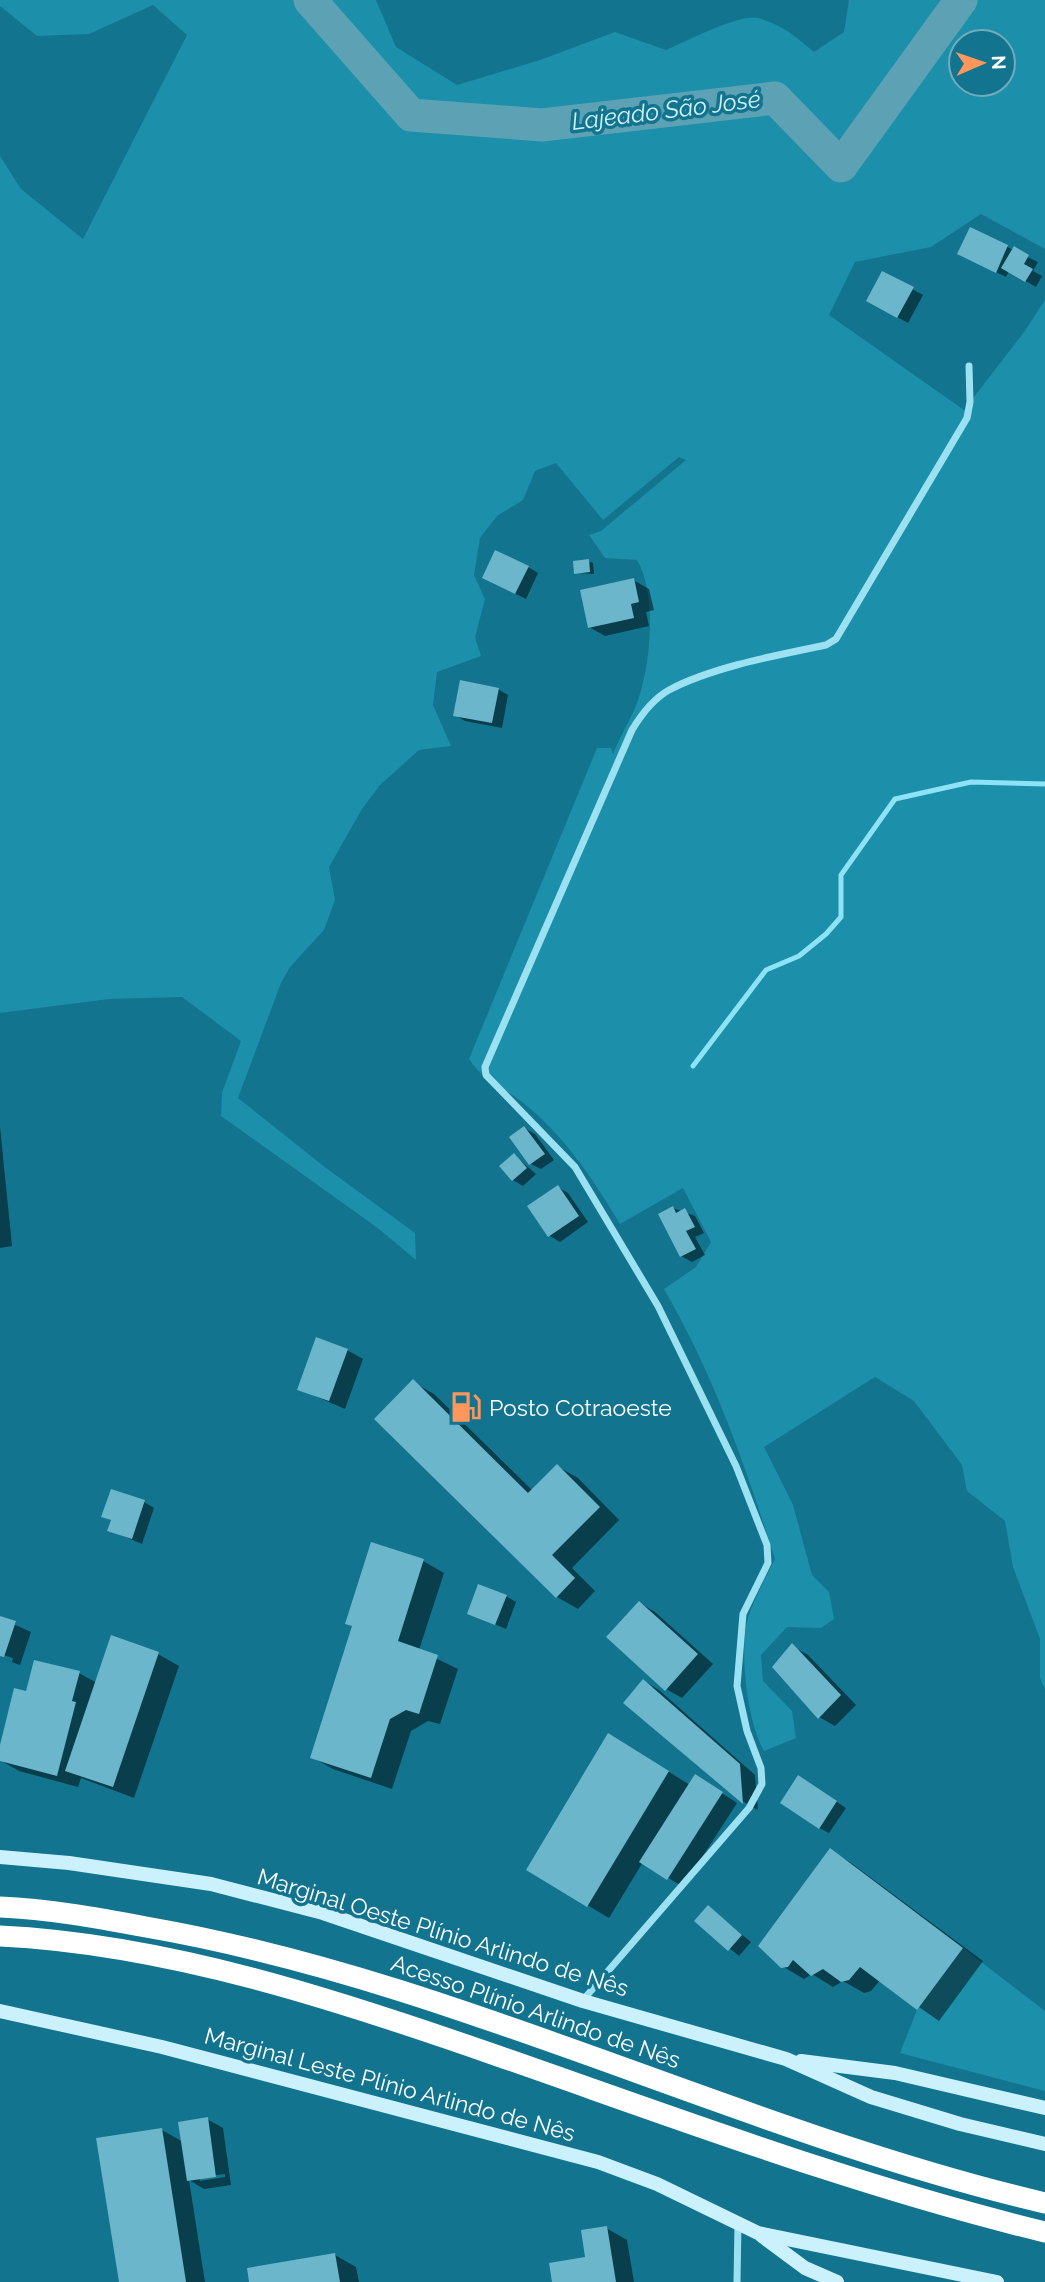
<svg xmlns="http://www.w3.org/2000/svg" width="1045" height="2282" font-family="Raleway,sans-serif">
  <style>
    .green { fill: #1c8fab; fill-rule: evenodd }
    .shadow { fill: #0007; fill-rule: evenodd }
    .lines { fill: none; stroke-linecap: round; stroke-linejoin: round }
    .stream { stroke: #8de2f5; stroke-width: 5 }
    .river { stroke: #5ca2b4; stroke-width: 33 }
    .building { fill: #6bb6ca }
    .street { stroke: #9ce1f2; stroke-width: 7 }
    .secondary { stroke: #caf1fc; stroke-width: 14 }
    .highway { stroke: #fff; stroke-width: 21 }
    .labels { text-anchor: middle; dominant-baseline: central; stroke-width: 7; stroke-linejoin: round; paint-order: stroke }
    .poi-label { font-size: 23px; fill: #fff; stroke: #12748f; text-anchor: start }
    .street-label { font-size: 23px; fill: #fff; stroke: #12748f }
    .water-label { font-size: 24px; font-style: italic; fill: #cff3fc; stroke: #12748f }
  </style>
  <rect width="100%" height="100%" fill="#12748f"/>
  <g class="green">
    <path d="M 0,0 L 376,0 L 396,47 L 457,85 L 540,60 L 615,32 L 666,50 C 684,42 741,13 758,18 C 781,24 797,37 814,52 L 844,32 L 849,0 L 1045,0 L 1045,249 L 981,214 L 931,247 L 855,262 L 829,315 L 964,410 L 1024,332 L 1045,300 L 1045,1689 L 1040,1678 L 1040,1639 L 1013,1567 L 1005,1521 L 967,1491 L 962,1465 L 914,1401 L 875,1377 L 764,1447 L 793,1505 L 812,1575 L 829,1592 L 834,1619 L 821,1628 L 787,1627 L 761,1655 L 763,1681 L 792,1711 L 796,1738 L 764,1751 C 747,1721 739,1652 748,1618 C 754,1598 766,1578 775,1559 C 746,1467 713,1373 664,1289 L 696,1267 L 711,1242 L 683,1188 L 620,1224 C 593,1179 564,1135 522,1102 C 503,1087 482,1080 469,1059 L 597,748 L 611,748 L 613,754 C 620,736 633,716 638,700 C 651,663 657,594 637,560 L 605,558 L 589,535 L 601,531 L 686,460 L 679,457 L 603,520 L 556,463 L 535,471 L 523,500 L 497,516 L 480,538 L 474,575 L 485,599 L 475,637 L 481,656 L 437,672 L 433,705 L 451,746 L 419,750 L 380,785 L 362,809 L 329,867 L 335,900 L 324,930 L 290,967 L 281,983 L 238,1098 L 326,1168 L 415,1233 L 416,1260 L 379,1229 L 221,1116 L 222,1093 L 241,1041 L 182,997 L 109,999 L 0,1013 L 0,156 L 21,189 L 83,239 L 187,35 L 153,5 L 89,34 L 37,36 L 0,6 ZM 961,42 L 1003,42 L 1003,84 L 961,84 Z"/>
    <path d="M 963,1948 L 1045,2011 L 1045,2091 L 900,2053 L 917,2010 Z"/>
  </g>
  <g class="shadow">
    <path d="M 970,229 L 1038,262 L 1033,271 L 1042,276 L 1036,287 L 1009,271 L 1006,277 L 969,259 Z"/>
    <path d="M 883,273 L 923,295 L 908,323 L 868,301 Z"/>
    <path d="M 588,561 L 593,563 L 594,574 L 576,573 Z"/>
    <path d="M 528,567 L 538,573 L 526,599 L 494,583 Z"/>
    <path d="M 633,580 L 649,589 L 654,610 L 646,612 L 649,626 L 605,636 L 589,627 Z"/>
    <path d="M 498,689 L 508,695 L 502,728 L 465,721 L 455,715 Z"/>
    <path d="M 0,1127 L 12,1246 L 0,1248 Z"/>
    <path d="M 524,1128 L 535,1134 L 554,1160 L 541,1169 L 531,1164 Z"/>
    <path d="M 514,1155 L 536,1174 L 523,1186 L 513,1180 Z"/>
    <path d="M 558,1187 L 568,1193 L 588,1222 L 560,1242 L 550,1236 Z"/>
    <path d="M 673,1208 L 695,1216 L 704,1233 L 695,1237 L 705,1255 L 692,1262 L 681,1256 Z"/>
    <path d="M 347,1350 L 363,1359 L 345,1409 L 299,1389 Z"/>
    <path d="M 413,1382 L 434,1394 L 533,1491 L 557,1466 L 578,1478 L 619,1520 L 572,1568 L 595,1591 L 578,1609 L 557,1597 Z"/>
    <path d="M 144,1502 L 154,1508 L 142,1544 L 109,1530 L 112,1521 L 103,1516 Z"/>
    <path d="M 423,1561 L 444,1573 L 419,1650 L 458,1669 L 440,1724 L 428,1721 L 411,1731 L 392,1789 L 333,1769 L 312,1757 L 353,1627 L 347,1623 Z"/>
    <path d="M 506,1596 L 516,1602 L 506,1629 L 469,1613 Z"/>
    <path d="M 640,1603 L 655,1612 L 713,1664 L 682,1698 L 666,1689 Z"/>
    <path d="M 0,1618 L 31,1632 L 20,1665 L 0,1658 L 12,1662 L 13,1658 L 0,1654 Z"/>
    <path d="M 792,1646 L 808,1655 L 856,1705 L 835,1726 L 819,1717 Z"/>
    <path d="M 158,1654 L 179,1666 L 134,1798 L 81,1778 L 78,1787 L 19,1771 L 0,1760 L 0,1753 L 28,1693 L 79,1673 L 97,1683 Z"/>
    <path d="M 644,1681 L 659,1690 L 755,1775 L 758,1810 L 744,1802 L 625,1703 Z"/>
    <path d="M 629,1747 L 690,1785 L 711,1786 L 737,1803 L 683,1887 L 643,1862 L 609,1918 L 528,1870 Z"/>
    <path d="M 808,1783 L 846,1808 L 829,1833 L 819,1828 Z"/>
    <path d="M 830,1850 L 851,1863 L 983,1961 L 939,2021 L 880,1980 L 871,1991 L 864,1993 L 843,1981 L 833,1987 L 812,1974 L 804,1979 L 782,1966 Z"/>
    <path d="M 708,1907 L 751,1942 L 739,1956 L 696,1921 Z"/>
    <path d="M 207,2119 L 223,2128 L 231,2185 L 204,2189 L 189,2180 L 205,2282 L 121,2282 L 162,2130 L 183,2142 ZM 225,2174 L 225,2177 L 200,2181 L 200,2177 Z"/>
    <path d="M 606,2228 L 627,2240 L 634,2282 L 554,2282 L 587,2258 Z"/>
    <path d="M 335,2255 L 356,2267 L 359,2282 L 251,2282 Z"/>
  </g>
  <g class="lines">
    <path class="stream" d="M 693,1066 L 766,970 L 799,956 L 826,934 L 841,917 L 841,875 L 895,799 L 971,782 L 1045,784"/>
    <path class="river" d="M 310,0 L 411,115 L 542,125 L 775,98 L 841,166 L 961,0"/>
  </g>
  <g class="building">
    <path d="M 970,227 L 1008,245 L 996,273 L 957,254 Z"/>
    <path d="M 1014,246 L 1029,255 L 1024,264 L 1033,269 L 1025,282 L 1001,268 Z"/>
    <path d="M 882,271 L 914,287 L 897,318 L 866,301 Z"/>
    <path d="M 495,550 L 529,566 L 515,594 L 482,578 Z"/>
    <path d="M 589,559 L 590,572 L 574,574 L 573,561 Z"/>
    <path d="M 634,578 L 639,602 L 631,604 L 634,618 L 588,628 L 580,590 Z"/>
    <path d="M 460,680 L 499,688 L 492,723 L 453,716 Z"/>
    <path d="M 524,1126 L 545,1154 L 529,1165 L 509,1137 Z"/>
    <path d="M 514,1153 L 527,1168 L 512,1181 L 499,1166 Z"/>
    <path d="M 558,1185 L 579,1216 L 548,1237 L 527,1206 Z"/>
    <path d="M 673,1206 L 676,1213 L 685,1208 L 695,1227 L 686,1231 L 696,1249 L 680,1257 L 658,1214 Z"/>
    <path d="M 316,1337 L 348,1349 L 329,1401 L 297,1390 Z"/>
    <path d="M 413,1379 L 528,1493 L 557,1464 L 600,1507 L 552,1555 L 575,1578 L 556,1598 L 374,1419 Z"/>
    <path d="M 111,1489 L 145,1500 L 132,1539 L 107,1531 L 111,1520 L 101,1517 Z"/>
    <path d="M 371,1542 L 424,1559 L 398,1641 L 438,1655 L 419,1714 L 406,1710 L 390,1719 L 371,1778 L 310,1758 L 352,1626 L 345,1624 Z"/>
    <path d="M 478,1584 L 507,1595 L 495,1625 L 467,1614 Z"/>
    <path d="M 639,1601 L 698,1654 L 665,1691 L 606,1637 Z"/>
    <path d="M 0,1616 L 16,1621 L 4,1657 L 0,1656 Z"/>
    <path d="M 111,1635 L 159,1652 L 113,1787 L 65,1771 Z"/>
    <path d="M 792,1643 L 841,1695 L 818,1719 L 772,1667 Z"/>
    <path d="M 34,1660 L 80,1671 L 72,1701 L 76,1702 L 57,1776 L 0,1761 L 0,1745 L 14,1688 L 26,1691 Z"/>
    <path d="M 643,1679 L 740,1764 L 743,1804 L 623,1703 Z"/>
    <path d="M 608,1733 L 669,1771 L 587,1907 L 526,1870 Z"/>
    <path d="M 695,1774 L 723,1792 L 667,1880 L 639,1862 Z"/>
    <path d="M 798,1775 L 837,1801 L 819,1829 L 780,1803 Z"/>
    <path d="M 830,1848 L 963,1948 L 917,2010 L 860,1967 L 849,1980 L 841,1982 L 823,1969 L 811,1976 L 793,1960 L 788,1967 L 781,1968 L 758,1946 Z"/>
    <path d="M 708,1905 L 742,1935 L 728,1951 L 694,1921 Z"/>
    <path d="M 208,2117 L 216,2177 L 187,2181 L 178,2122 Z"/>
    <path d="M 162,2128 L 186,2282 L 119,2282 L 96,2138 Z"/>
    <path d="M 607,2226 L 616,2282 L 552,2282 L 549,2263 L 585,2257 L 581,2230 Z"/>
    <path d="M 335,2253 L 340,2282 L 249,2282 L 247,2268 Z"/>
  </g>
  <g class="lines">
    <g class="street">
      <path d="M 583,2000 L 749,1808 L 762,1784 L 761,1768 L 747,1731 L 737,1686 L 743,1614 L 768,1563 L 767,1545 L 736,1466 L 658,1306 L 575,1167 L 486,1075 L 485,1067 L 632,730 C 641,715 653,699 669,690 C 712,667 778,655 826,645 L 836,639 L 967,418 L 970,402 L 969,366"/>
      <path d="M 737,2282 L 738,2224"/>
    </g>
    <g class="secondary">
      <path d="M 0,1857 L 69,1863 L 211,1884 L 323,1913 L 583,2001 L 786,2059 L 871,2097 L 960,2124 L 1045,2144"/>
      <path d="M 0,2011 L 162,2047 L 598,2162 L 657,2184 L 758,2233 L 997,2282"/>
      <path d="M 801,2061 L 895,2073 L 1045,2108"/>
      <path d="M 762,2236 L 805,2268 L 837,2282"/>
    </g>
    <g class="highway">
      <path d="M 0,1907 C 49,1909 98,1918 146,1927 C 457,1981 739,2131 1045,2203"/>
      <path d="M 0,1936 C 168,1944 341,2001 498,2056 C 679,2119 859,2187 1045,2232"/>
    </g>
  </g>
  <defs>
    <symbol id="fuel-bare" viewBox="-9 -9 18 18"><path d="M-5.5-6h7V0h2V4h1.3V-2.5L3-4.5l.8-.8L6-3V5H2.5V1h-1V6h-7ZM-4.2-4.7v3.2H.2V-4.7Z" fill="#ff975c" stroke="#12748f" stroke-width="2.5" paint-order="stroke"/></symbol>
  </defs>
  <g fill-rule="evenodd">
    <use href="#fuel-bare" x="444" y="1385" width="44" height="44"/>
  </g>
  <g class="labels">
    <g class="poi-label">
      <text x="489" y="1407">Posto Cotraoeste</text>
    </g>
    <g class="street-label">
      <text transform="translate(443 1932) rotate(17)">Marginal Oeste Plínio Arlindo de Nês</text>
      <text transform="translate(536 2011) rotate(19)">Acesso Plínio Arlindo de Nês</text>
      <text transform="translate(390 2084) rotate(15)">Marginal Leste Plínio Arlindo de Nês</text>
    </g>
    <g class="water-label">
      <text transform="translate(666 110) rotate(-7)">Lajeado São José</text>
    </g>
  </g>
  <g transform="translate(982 63) rotate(88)"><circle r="33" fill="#12748f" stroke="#71acbc" stroke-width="2"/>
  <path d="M0-5L12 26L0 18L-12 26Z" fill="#ff975c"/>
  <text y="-10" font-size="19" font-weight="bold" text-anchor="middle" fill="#ffffff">N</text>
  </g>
</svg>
